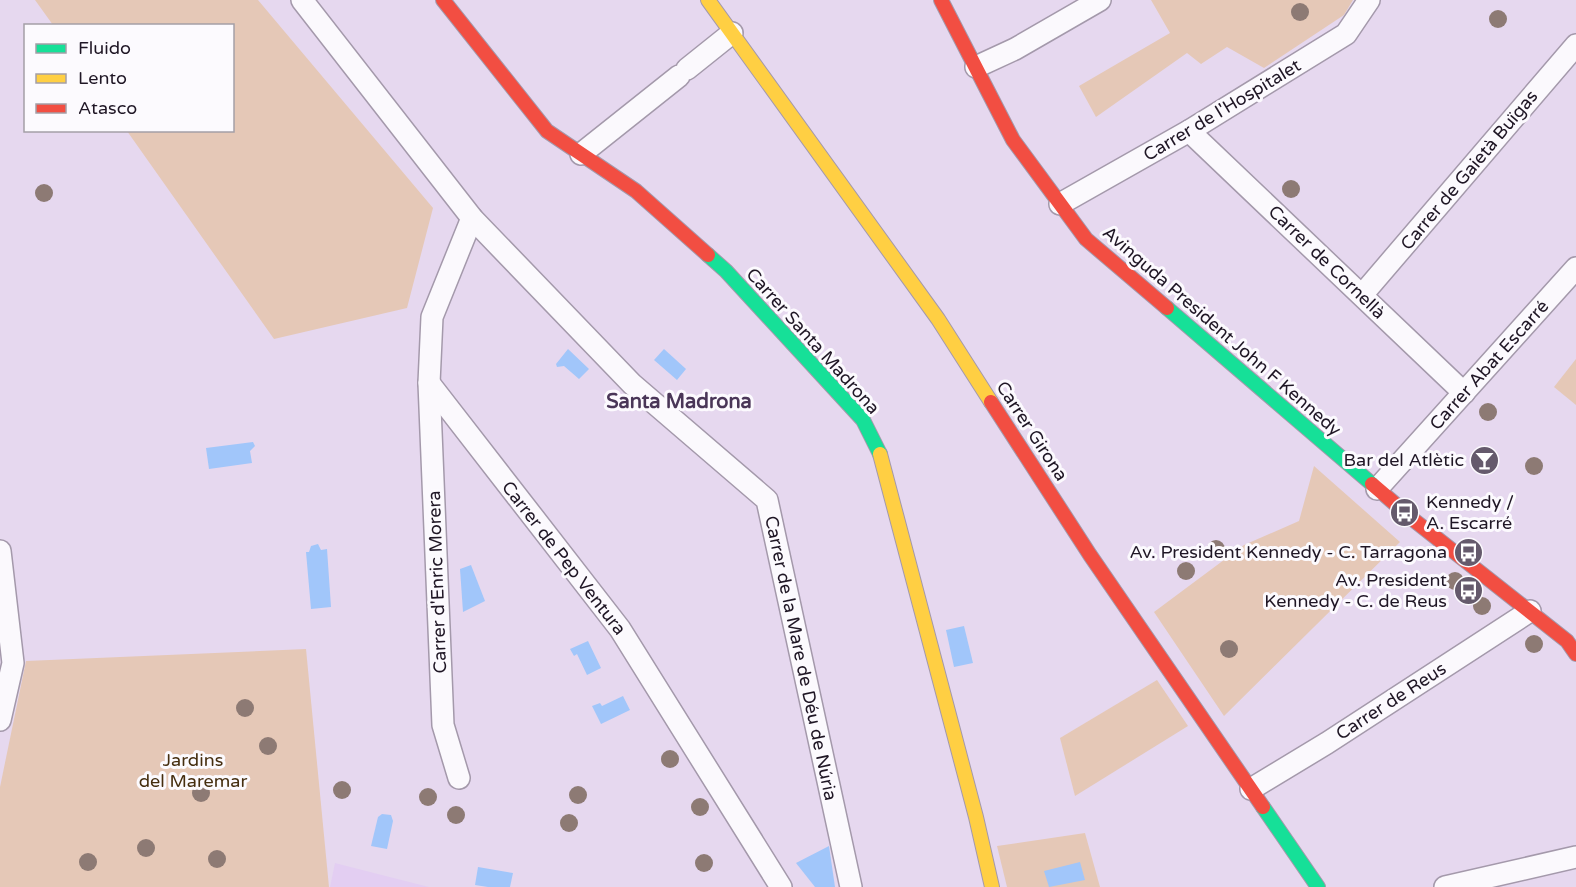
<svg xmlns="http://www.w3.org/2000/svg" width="1576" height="887" font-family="'Varela Round',sans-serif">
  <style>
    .built { fill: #e3cef2 }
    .green { fill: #e5c8b7 }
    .water { fill: #a1c6fa }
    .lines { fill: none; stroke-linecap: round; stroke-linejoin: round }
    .street-casing { stroke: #a499ab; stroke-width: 24 }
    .fast-casing { stroke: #a499ab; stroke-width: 16 }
    .slow-casing { stroke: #a499ab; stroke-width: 16 }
    .jam-casing { stroke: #a499ab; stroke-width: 16 }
    .street { stroke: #fbf9fd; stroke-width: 21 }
    .fast { stroke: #16e098; stroke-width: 14 }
    .slow { stroke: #ffcf43; stroke-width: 14 }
    .jam { stroke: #f24e42; stroke-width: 14 }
    .tree { fill: #8d7a74 }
    .labels { text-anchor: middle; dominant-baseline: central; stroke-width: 6; stroke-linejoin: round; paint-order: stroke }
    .street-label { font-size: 18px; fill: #1f1625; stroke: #fcfafe }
    .poi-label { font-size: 18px; fill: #1f1625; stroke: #fcfafe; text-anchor: end }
    .park-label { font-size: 18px; fill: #452e0f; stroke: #fcfafe }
    .neighbourhood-label { font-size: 20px; font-weight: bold; fill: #4a3658; stroke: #fcfafe }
  </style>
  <rect width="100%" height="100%" fill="#e6d8ef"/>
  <path class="built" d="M 335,863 L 370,872 L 429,887 L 330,887 Z"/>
  <g class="green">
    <path d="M 35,0 L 258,0 L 433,208 L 407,308 L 274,339 L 127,131 L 232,130 L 232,26 L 53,25 Z"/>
    <path d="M 1151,0 L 1353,0 L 1344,15 L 1264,68 L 1227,47 L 1201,64 L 1187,53 L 1096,117 L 1079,86 L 1170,33 Z"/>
    <path d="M 1576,359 L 1576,405 L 1554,387 Z"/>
    <path d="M 1314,466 L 1400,542 L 1224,716 L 1154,612 L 1244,545 L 1299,521 Z"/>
    <path d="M 306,649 L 329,887 L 0,887 L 0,787 L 26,661 Z"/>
    <path d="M 1157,680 L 1188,726 L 1075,796 L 1060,738 Z"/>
    <path d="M 1085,833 L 1100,887 L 1007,887 L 997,846 Z"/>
  </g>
  <g class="water">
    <path d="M 568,349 L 589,369 L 579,379 L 564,366 L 557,367 L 556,364 Z"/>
    <path d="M 664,349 L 686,369 L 677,380 L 654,360 Z"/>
    <path d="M 253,442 L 255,446 L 250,451 L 252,463 L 209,469 L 206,448 Z"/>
    <path d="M 318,544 L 321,550 L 327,549 L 331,607 L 311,609 L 306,552 L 309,552 L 311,546 Z"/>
    <path d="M 471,565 L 485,601 L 463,612 L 460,569 Z"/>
    <path d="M 964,626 L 973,663 L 954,667 L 946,630 Z"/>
    <path d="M 588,641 L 601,668 L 587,675 L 577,654 L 574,656 L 570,649 Z"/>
    <path d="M 623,696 L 630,710 L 601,724 L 592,706 L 600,703 L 602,706 Z"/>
    <path d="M 382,814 L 391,815 L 393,821 L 387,849 L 371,846 L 378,817 Z"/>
    <path d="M 829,846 L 835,887 L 815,887 L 796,863 Z"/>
    <path d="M 1080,862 L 1085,880 L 1049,887 L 1044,871 Z"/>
    <path d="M 478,867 L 513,873 L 510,887 L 488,887 L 475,885 Z"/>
  </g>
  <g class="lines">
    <defs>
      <g id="street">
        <path d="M 302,0 L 472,218 L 632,384 L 767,500 L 851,887"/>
        <path d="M 976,67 L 1015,49 L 1100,0"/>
        <path d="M 687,69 L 732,33"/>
        <path d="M 1189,131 L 1464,393"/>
        <path d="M 581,154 L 679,76"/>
        <path d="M 1060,204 L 1189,131 L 1346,34 L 1369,0"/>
        <path d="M 1362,295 L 1576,45"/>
        <path d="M 429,383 L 620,629 L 781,887"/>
        <path d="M 1377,489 L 1576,268"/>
        <path d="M 0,551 L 13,663 L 0,720"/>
        <path d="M 459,778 L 443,725 L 429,383 L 432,317 L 472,218"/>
        <path d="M 1251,789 L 1327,743 L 1530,611"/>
        <path d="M 1445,887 L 1576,857"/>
      </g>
      <g id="fast">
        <path d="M 708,255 L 726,271 L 863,420 L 880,454"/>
        <path d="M 1167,308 L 1372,484"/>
        <path d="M 1263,807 L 1318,887"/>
      </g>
      <g id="slow">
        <path d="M 708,0 L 938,319 L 991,402"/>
        <path d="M 880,454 L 976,817 L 992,887"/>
      </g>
      <g id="jam">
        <path d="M 443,0 L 547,131 L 636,191 L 708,255"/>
        <path d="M 941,0 L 1013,140 L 1086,239 L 1167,308"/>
        <path d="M 991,402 L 1090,555 L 1263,807"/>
        <path d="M 1372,484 L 1415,521 L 1567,641 L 1576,654"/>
      </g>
    </defs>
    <use href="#street" class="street-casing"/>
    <use href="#fast" class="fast-casing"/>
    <use href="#slow" class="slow-casing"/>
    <use href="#jam" class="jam-casing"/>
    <use href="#street" class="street"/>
    <use href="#fast" class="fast"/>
    <use href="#slow" class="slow"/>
    <use href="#jam" class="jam"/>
  </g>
  <g class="tree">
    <circle cx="1300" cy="12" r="9"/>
    <circle cx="1498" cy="19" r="9"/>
    <circle cx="1291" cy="189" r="9"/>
    <circle cx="44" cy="193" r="9"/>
    <circle cx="1488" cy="412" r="9"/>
    <circle cx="1534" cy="466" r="9"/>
    <circle cx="1216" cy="549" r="9"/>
    <circle cx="1186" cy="571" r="9"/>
    <circle cx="1455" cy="581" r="9"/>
    <circle cx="1482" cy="606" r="9"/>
    <circle cx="1534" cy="644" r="9"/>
    <circle cx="1229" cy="649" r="9"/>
    <circle cx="245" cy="708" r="9"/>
    <circle cx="268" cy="746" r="9"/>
    <circle cx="670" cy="759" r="9"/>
    <circle cx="342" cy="790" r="9"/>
    <circle cx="201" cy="793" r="9"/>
    <circle cx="578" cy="795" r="9"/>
    <circle cx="428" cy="797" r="9"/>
    <circle cx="700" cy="807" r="9"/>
    <circle cx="456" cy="815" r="9"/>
    <circle cx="569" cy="823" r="9"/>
    <circle cx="146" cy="848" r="9"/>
    <circle cx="217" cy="859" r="9"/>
    <circle cx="88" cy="862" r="9"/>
    <circle cx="704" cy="863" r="9"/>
  </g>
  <defs>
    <symbol id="bar-disc" viewBox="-11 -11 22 22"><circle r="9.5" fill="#655a6c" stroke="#fcfafe"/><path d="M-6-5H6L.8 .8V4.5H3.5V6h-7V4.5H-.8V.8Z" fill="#fff"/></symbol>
    <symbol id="bus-disc" viewBox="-11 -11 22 22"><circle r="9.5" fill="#655a6c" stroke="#fcfafe"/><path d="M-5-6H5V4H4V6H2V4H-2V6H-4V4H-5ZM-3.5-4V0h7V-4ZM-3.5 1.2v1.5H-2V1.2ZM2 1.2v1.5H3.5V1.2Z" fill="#fff"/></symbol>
  </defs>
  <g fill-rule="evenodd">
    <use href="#bar-disc" x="1468" y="444" width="33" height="33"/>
    <use href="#bus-disc" x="1388" y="496" width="33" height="33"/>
    <use href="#bus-disc" x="1452" y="536" width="33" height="33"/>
    <use href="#bus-disc" x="1452" y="574" width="33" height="33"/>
  </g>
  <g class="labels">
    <g class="street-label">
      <text transform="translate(1222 110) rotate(-31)">Carrer de l'Hospitalet</text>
      <text transform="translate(1469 170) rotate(-50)">Carrer de Gaietà Buïgas</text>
      <text transform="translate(1327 262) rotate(44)">Carrer de Cornellà</text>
      <text transform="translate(1222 331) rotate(41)">Avinguda President John F Kennedy</text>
      <text transform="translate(813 341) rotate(48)">Carrer Santa Madrona</text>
      <text transform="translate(1489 365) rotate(-48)">Carrer Abat Escarré</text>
      <text transform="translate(1032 431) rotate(57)">Carrer Girona</text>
      <text transform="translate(564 558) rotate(52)">Carrer de Pep Ventura</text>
      <text transform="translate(437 582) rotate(-92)">Carrer d'Enric Morera</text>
      <text transform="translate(801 658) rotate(78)">Carrer de la Mare de Déu de Núria</text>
      <text transform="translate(1391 701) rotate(-33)">Carrer de Reus</text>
    </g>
    <g class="poi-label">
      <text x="1464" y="460">Bar del Atlètic</text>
      <text x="1426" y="502" text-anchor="start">Kennedy /<tspan x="1426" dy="21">A. Escarré</tspan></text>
      <text x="1447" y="552">Av. President Kennedy - C. Tarragona</text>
      <text x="1447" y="580">Av. President<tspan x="1447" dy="21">Kennedy - C. de Reus</tspan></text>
    </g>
    <g class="park-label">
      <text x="193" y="760">Jardins<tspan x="193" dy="21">del Maremar</tspan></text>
    </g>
    <g class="neighbourhood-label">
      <text x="679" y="402">Santa Madrona</text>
    </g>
  </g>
  <rect x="24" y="24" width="210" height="108" fill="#fcfafe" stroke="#a49fa7" stroke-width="1.5"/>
  <rect x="36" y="44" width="30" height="9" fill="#16e098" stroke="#a49fa7" stroke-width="1.5"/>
  <text x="78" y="54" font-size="18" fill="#1f1625">Fluido</text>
  <rect x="36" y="74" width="30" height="9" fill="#ffcf43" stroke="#a49fa7" stroke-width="1.5"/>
  <text x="78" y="84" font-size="18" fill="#1f1625">Lento</text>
  <rect x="36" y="104" width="30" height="9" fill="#f24e42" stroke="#a49fa7" stroke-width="1.5"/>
  <text x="78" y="114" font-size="18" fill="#1f1625">Atasco</text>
</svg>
